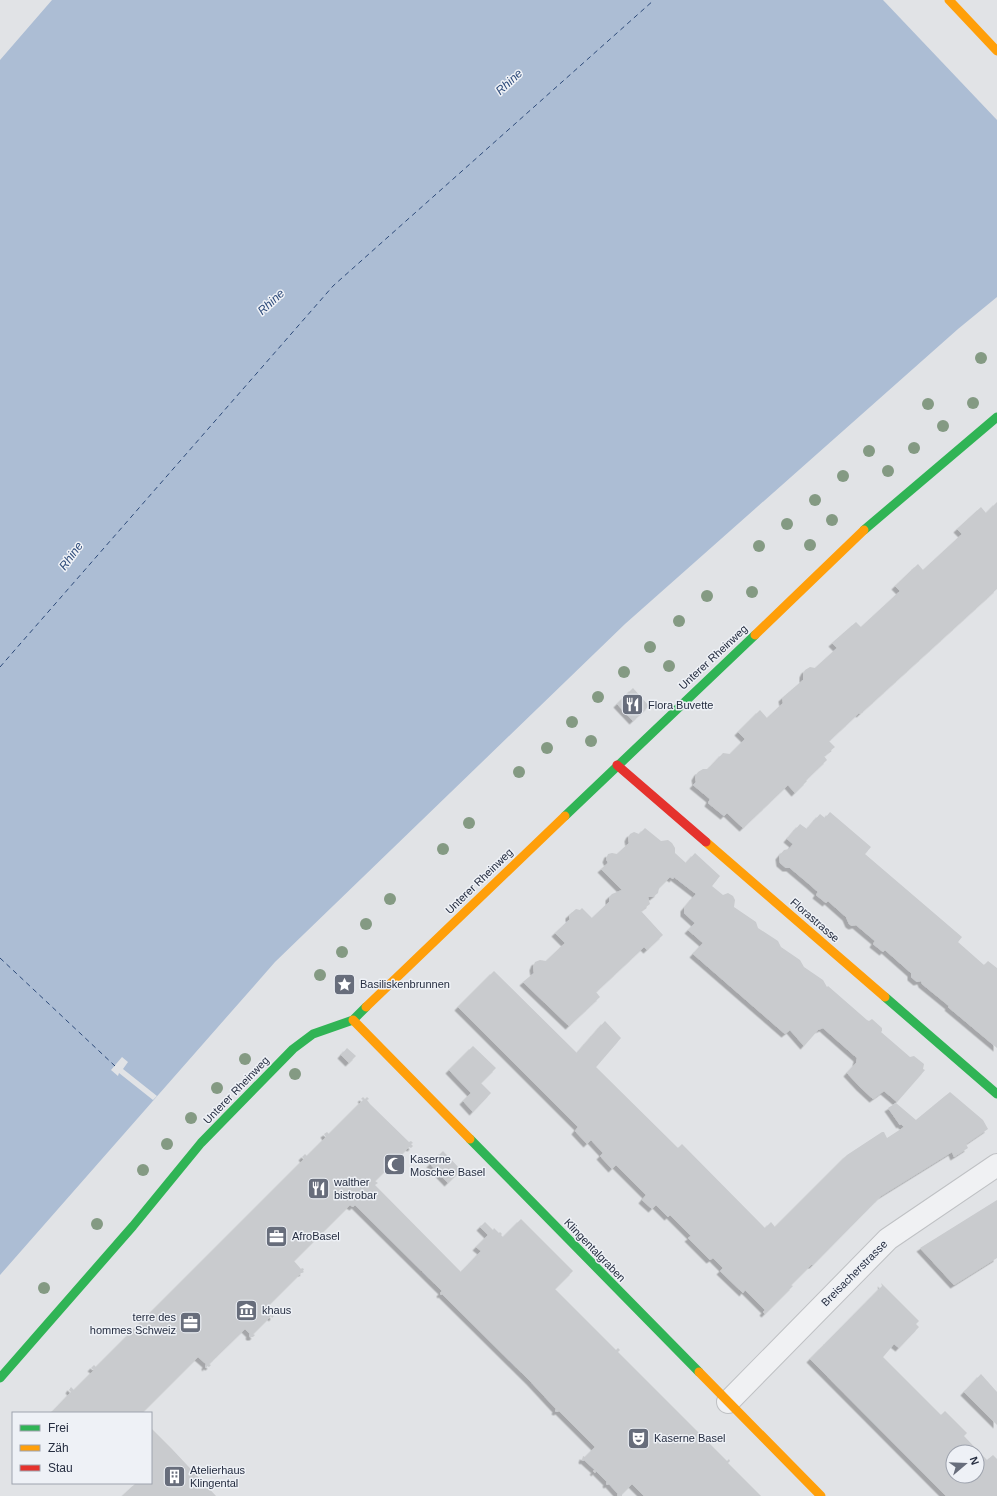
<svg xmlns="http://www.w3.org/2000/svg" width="997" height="1496" font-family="Arial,sans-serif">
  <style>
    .water { fill: #acbdd4 }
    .pier { fill: #e1e3e6 }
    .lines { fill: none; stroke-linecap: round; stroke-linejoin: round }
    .ferry { stroke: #2d4a79; stroke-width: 1; stroke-dasharray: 5 4; stroke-linecap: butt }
    .building { fill: #c9cbce; fill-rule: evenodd; filter: url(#shadow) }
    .street-casing { stroke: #bfc1c4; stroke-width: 24 }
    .street { stroke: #f0f1f3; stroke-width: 22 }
    .fast { stroke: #30b455; stroke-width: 9 }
    .slow { stroke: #ff9f0a; stroke-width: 9 }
    .jam { stroke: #e5322d; stroke-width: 9 }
    .tree { fill: #849a83 }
    .labels { text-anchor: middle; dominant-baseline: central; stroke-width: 3; stroke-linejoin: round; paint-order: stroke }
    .street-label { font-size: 11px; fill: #262e41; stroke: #eef1f6 }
    .poi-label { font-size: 11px; fill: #262e41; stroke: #eef1f6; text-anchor: start }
    .water-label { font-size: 12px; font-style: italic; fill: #2d4a79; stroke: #eef1f6 }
  </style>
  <defs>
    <filter id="shadow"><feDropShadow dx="-3.5" dy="3.5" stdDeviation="0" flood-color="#0004"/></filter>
  </defs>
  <rect width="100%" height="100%" fill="#e1e3e6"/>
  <path class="water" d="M 52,0 L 997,0 L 997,297 L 958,329 L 625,624 L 275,962 L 0,1275 L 0,60 Z"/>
  <g class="pier">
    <path d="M 883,0 L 997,0 L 997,120 Z"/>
    <path d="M 122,1057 L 128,1062 L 123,1069 L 157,1096 L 153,1100 L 119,1073 L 118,1076 L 111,1070 Z"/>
  </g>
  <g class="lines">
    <g class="ferry">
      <path d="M 0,667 L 333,286 L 654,0"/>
      <path d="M 0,958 L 115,1066"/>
    </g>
  </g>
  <g class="building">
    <path d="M 997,502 L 997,589 L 860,714 L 859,713 L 829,741 L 835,747 L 824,756 L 827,760 L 806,780 L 807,781 L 795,793 L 788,785 L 743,828 L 727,813 L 724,816 L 708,803 L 710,799 L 693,785 L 696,782 L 695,777 L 698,772 L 703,769 L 708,769 L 723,753 L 730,754 L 745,739 L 738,732 L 760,710 L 767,718 L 783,703 L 782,698 L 803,680 L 803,674 L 805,670 L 810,667 L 815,668 L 837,648 L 832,643 L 856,622 L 861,627 L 900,591 L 895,586 L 918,564 L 923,570 L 962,534 L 957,529 L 981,507 L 986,513 Z"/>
    <path d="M 633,688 L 649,706 L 633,721 L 617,704 Z"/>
    <path d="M 830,812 L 871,847 L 865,854 L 962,937 L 958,942 L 984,965 L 988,961 L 997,968 L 997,1048 L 948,1007 L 949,1006 L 922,984 L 921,981 L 917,982 L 911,977 L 911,973 L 885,950 L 883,952 L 873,944 L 875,941 L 856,925 L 852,926 L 849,924 L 846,917 L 828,901 L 826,903 L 816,895 L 818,892 L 809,884 L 790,868 L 786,868 L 780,863 L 779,856 L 784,850 L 789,849 L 793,844 L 787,839 L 800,824 L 807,829 L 820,814 L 825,818 Z"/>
    <path d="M 645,828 L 661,841 L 668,840 L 672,843 L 675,848 L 675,853 L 686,863 L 695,853 L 720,876 L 712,886 L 723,895 L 728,893 L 733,896 L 735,900 L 734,907 L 756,922 L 758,928 L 778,941 L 781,947 L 800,960 L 804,967 L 823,980 L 827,987 L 828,986 L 867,1020 L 869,1021 L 872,1019 L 882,1028 L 882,1031 L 881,1032 L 910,1057 L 914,1056 L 924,1064 L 923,1069 L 925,1070 L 897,1102 L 884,1091 L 873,1099 L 860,1087 L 847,1073 L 856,1063 L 857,1058 L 823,1028 L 818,1030 L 804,1046 L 790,1030 L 785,1034 L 693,954 L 703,943 L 688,930 L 695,923 L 684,913 L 684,908 L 696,894 L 674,877 L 673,879 L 670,877 L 659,888 L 658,893 L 653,897 L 648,897 L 650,904 L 641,911 L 663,935 L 647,950 L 644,947 L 596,992 L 600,997 L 569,1026 L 523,982 L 534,973 L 533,967 L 535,962 L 540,960 L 546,961 L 565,943 L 555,933 L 570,919 L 569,918 L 569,915 L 576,909 L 580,910 L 582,908 L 592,918 L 609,902 L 609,897 L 612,894 L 622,890 L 601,869 L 608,863 L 606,859 L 608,854 L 612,853 L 617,854 L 629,843 L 628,838 L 630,834 L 634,832 L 639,834 Z"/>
    <path d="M 494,971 L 577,1053 L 605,1021 L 621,1038 L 596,1067 L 678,1148 L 682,1144 L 765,1228 L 771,1222 L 775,1227 L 847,1155 L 882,1132 L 884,1132 L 887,1138 L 904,1127 L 901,1124 L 900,1125 L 888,1108 L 896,1103 L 916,1120 L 950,1092 L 983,1120 L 988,1129 L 966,1144 L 968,1148 L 954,1157 L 952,1152 L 881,1196 L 813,1265 L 811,1265 L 791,1285 L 793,1286 L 765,1314 L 763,1312 L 765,1310 L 745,1290 L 743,1293 L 720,1271 L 723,1268 L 713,1258 L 710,1260 L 688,1238 L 691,1236 L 670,1215 L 668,1217 L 656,1205 L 652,1209 L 642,1200 L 646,1195 L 616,1165 L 612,1169 L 600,1156 L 603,1153 L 591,1140 L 587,1144 L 575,1131 L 578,1127 L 458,1007 Z"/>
    <path d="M 473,1046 L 496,1068 L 481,1083 L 491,1093 L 473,1112 L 463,1101 L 471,1093 L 449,1070 Z"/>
    <path d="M 347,1048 L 356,1056 L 349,1063 L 341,1055 Z"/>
    <path d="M 363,1097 L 365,1099 L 367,1097 L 369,1099 L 367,1100 L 370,1104 L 409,1142 L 411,1141 L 413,1143 L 411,1144 L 413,1146 L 411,1148 L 409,1147 L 375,1181 L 378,1183 L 375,1185 L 461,1272 L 481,1251 L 476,1247 L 488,1235 L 480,1227 L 485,1222 L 493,1230 L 494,1228 L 499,1233 L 500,1232 L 502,1234 L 501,1235 L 503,1237 L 521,1219 L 573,1271 L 555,1289 L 616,1350 L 618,1348 L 620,1350 L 618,1352 L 727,1461 L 729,1459 L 730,1461 L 728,1463 L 761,1496 L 644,1496 L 632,1484 L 622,1494 L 622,1496 L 618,1496 L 617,1495 L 618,1494 L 609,1484 L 607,1485 L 606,1483 L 607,1482 L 596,1471 L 595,1473 L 593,1471 L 595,1470 L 584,1460 L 584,1461 L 582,1460 L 583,1456 L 585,1457 L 595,1447 L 559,1411 L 557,1412 L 555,1411 L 556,1409 L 530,1381 L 442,1294 L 441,1295 L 440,1293 L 442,1291 L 355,1205 L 353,1207 L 350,1205 L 294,1261 L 301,1269 L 302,1268 L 304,1269 L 303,1271 L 304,1272 L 302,1273 L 301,1273 L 266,1308 L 271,1313 L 272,1312 L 274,1316 L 272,1318 L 271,1316 L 253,1334 L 255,1335 L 253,1337 L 250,1337 L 249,1335 L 250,1334 L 245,1329 L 209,1364 L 211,1365 L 209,1367 L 207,1366 L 206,1368 L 205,1366 L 206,1364 L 198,1357 L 142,1413 L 51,1413 L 71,1392 L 69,1390 L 71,1387 L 74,1390 L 94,1370 L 91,1368 L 94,1365 L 96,1367 L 304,1159 L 302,1157 L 305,1154 L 307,1156 L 326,1137 L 324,1134 L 327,1132 L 329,1134 L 363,1100 L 361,1099 Z"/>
    <path d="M 443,1151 L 461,1170 L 448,1183 L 430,1164 Z"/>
    <path d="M 997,1200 L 997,1258 L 954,1285 L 920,1248 Z"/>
    <path d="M 881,1283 L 919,1321 L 916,1324 L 919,1327 L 899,1348 L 894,1344 L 883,1357 L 941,1415 L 945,1411 L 967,1433 L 964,1436 L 987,1460 L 993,1455 L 997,1459 L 997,1496 L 946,1496 L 810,1359 L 882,1286 ZM 953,1452 L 977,1452 L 977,1476 L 953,1476 Z"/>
    <path d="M 981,1374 L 997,1392 L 997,1425 L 964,1392 Z"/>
    <path d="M 151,1428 L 172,1449 L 216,1496 L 122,1496 L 136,1483 L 151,1483 Z"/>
  </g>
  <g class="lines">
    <defs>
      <path id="street" d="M 728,1402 L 888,1239 L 997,1165"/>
    </defs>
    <use href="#street" class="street-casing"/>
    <use href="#street" class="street"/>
    <g class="fast">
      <path d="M 864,530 L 997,417"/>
      <path d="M 565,816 L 755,635"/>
      <path d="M 885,997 L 997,1094"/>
      <path d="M 470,1139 L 699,1372"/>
      <path d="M 0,1378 L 133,1226 L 201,1143 L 293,1049 L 313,1034 L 353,1020 L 366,1007"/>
    </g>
    <g class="slow">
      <path d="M 949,0 L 997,51"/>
      <path d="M 755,635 L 864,530"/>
      <path d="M 706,842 L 885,997"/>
      <path d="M 366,1007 L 565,816"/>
      <path d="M 353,1020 L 470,1139"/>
      <path d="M 699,1372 L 821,1496"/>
    </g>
    <path class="jam" d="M 617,765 L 706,842"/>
  </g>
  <g class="tree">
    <circle cx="981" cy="358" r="6"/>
    <circle cx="973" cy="403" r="6"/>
    <circle cx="928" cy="404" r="6"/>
    <circle cx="943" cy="426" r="6"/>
    <circle cx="914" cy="448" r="6"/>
    <circle cx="869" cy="451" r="6"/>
    <circle cx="888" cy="471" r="6"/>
    <circle cx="843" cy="476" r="6"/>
    <circle cx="815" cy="500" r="6"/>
    <circle cx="832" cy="520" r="6"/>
    <circle cx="787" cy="524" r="6"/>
    <circle cx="810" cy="545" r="6"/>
    <circle cx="759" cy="546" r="6"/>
    <circle cx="752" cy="592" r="6"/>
    <circle cx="707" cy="596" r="6"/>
    <circle cx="679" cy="621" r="6"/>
    <circle cx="650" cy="647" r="6"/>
    <circle cx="669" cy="666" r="6"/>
    <circle cx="624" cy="672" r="6"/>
    <circle cx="598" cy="697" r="6"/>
    <circle cx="572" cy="722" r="6"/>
    <circle cx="591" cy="741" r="6"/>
    <circle cx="547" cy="748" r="6"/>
    <circle cx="519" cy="772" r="6"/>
    <circle cx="469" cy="823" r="6"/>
    <circle cx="443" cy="849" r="6"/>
    <circle cx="390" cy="899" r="6"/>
    <circle cx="366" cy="924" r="6"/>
    <circle cx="342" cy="952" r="6"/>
    <circle cx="320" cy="975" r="6"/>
    <circle cx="245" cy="1059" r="6"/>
    <circle cx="295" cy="1074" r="6"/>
    <circle cx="217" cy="1088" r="6"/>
    <circle cx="191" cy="1118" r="6"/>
    <circle cx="167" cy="1144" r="6"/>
    <circle cx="143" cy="1170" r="6"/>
    <circle cx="97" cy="1224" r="6"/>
    <circle cx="44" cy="1288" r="6"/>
  </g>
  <defs>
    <symbol id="restaurant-square" viewBox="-11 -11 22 22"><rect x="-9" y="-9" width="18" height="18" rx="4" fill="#676d7b" stroke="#eef1f6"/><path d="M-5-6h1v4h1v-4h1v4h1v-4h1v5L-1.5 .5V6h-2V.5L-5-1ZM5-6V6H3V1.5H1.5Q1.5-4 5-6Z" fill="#fff"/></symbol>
    <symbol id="sight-square" viewBox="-11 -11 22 22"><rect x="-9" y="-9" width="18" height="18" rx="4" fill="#676d7b" stroke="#eef1f6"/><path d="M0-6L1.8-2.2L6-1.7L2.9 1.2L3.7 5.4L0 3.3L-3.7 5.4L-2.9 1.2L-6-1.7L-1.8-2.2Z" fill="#fff"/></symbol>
    <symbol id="mosque-square" viewBox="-11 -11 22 22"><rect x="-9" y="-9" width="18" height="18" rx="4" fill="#676d7b" stroke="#eef1f6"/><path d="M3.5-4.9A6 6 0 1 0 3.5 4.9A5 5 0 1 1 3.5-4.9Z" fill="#fff"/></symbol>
    <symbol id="office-square" viewBox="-11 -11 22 22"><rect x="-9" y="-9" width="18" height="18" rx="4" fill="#676d7b" stroke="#eef1f6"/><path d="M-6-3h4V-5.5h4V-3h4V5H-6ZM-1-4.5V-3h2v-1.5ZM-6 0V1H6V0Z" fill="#fff"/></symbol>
    <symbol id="museum-square" viewBox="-11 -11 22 22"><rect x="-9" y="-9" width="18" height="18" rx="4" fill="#676d7b" stroke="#eef1f6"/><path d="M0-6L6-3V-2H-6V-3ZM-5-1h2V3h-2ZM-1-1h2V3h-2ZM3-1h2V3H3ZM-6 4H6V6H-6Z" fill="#fff"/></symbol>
    <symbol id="theatre-square" viewBox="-11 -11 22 22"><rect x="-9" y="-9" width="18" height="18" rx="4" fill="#676d7b" stroke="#eef1f6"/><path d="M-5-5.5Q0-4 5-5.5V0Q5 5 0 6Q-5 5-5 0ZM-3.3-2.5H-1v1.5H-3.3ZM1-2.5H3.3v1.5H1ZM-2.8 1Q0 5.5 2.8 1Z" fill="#fff"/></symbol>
    <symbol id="building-square" viewBox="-11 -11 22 22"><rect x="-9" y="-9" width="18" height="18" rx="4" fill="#676d7b" stroke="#eef1f6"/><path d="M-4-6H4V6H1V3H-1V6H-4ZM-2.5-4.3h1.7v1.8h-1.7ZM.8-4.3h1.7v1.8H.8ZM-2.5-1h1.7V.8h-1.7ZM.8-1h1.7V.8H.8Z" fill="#fff"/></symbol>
  </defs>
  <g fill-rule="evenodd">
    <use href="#restaurant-square" x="620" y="692" width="25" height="25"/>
    <use href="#sight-square" x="332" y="972" width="25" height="25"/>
    <use href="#mosque-square" x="382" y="1152" width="25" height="25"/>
    <use href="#restaurant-square" x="306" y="1176" width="25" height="25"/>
    <use href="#office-square" x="264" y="1224" width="25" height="25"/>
    <use href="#museum-square" x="234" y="1298" width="25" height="25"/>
    <use href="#office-square" x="178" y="1310" width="25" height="25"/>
    <use href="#theatre-square" x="626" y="1426" width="25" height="25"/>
    <use href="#building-square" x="162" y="1464" width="25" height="25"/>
  </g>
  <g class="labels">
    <g class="street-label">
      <text transform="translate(713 657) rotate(-43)">Unterer Rheinweg</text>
      <text transform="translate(479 881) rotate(-44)">Unterer Rheinweg</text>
      <text transform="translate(815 920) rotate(41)">Florastrasse</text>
      <text transform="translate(236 1090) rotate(-46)">Unterer Rheinweg</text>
      <text transform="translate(595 1250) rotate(46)">Klingentalgraben</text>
      <text transform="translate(854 1273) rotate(-45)">Breisacherstrasse</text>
    </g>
    <g class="poi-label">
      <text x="648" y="705">Flora Buvette</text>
      <text x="360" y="984">Basiliskenbrunnen</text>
      <text x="410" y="1159">Kaserne<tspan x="410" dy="13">Moschee Basel</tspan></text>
      <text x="334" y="1182">walther<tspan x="334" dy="13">bistrobar</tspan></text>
      <text x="292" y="1236">AfroBasel</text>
      <text x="262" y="1310">khaus</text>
      <text x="176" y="1317" text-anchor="end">terre des<tspan x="176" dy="13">hommes Schweiz</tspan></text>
      <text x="654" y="1438">Kaserne Basel</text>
      <text x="190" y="1470">Atelierhaus<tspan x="190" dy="13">Klingental</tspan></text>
    </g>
    <g class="water-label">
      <text transform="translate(509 82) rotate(-43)">Rhine</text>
      <text transform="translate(271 302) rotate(-43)">Rhine</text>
      <text transform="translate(71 556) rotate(-54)">Rhine</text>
    </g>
  </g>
  <rect x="12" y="1412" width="140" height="72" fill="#eef1f6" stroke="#9ea3ae"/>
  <rect x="20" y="1425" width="20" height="6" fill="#30b455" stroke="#9ea3ae"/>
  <text x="48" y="1432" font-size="12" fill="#262e41">Frei</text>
  <rect x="20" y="1445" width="20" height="6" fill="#ff9f0a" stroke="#9ea3ae"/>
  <text x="48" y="1452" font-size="12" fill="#262e41">Zäh</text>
  <rect x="20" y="1465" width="20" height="6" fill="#e5322d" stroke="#9ea3ae"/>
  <text x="48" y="1472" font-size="12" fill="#262e41">Stau</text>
  <g transform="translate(965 1464) rotate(71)"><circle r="19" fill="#eef1f6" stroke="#9ea3ae"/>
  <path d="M0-3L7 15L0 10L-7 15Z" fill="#676d7b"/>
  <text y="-6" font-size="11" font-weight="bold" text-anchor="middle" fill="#262e41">N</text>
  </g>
</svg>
